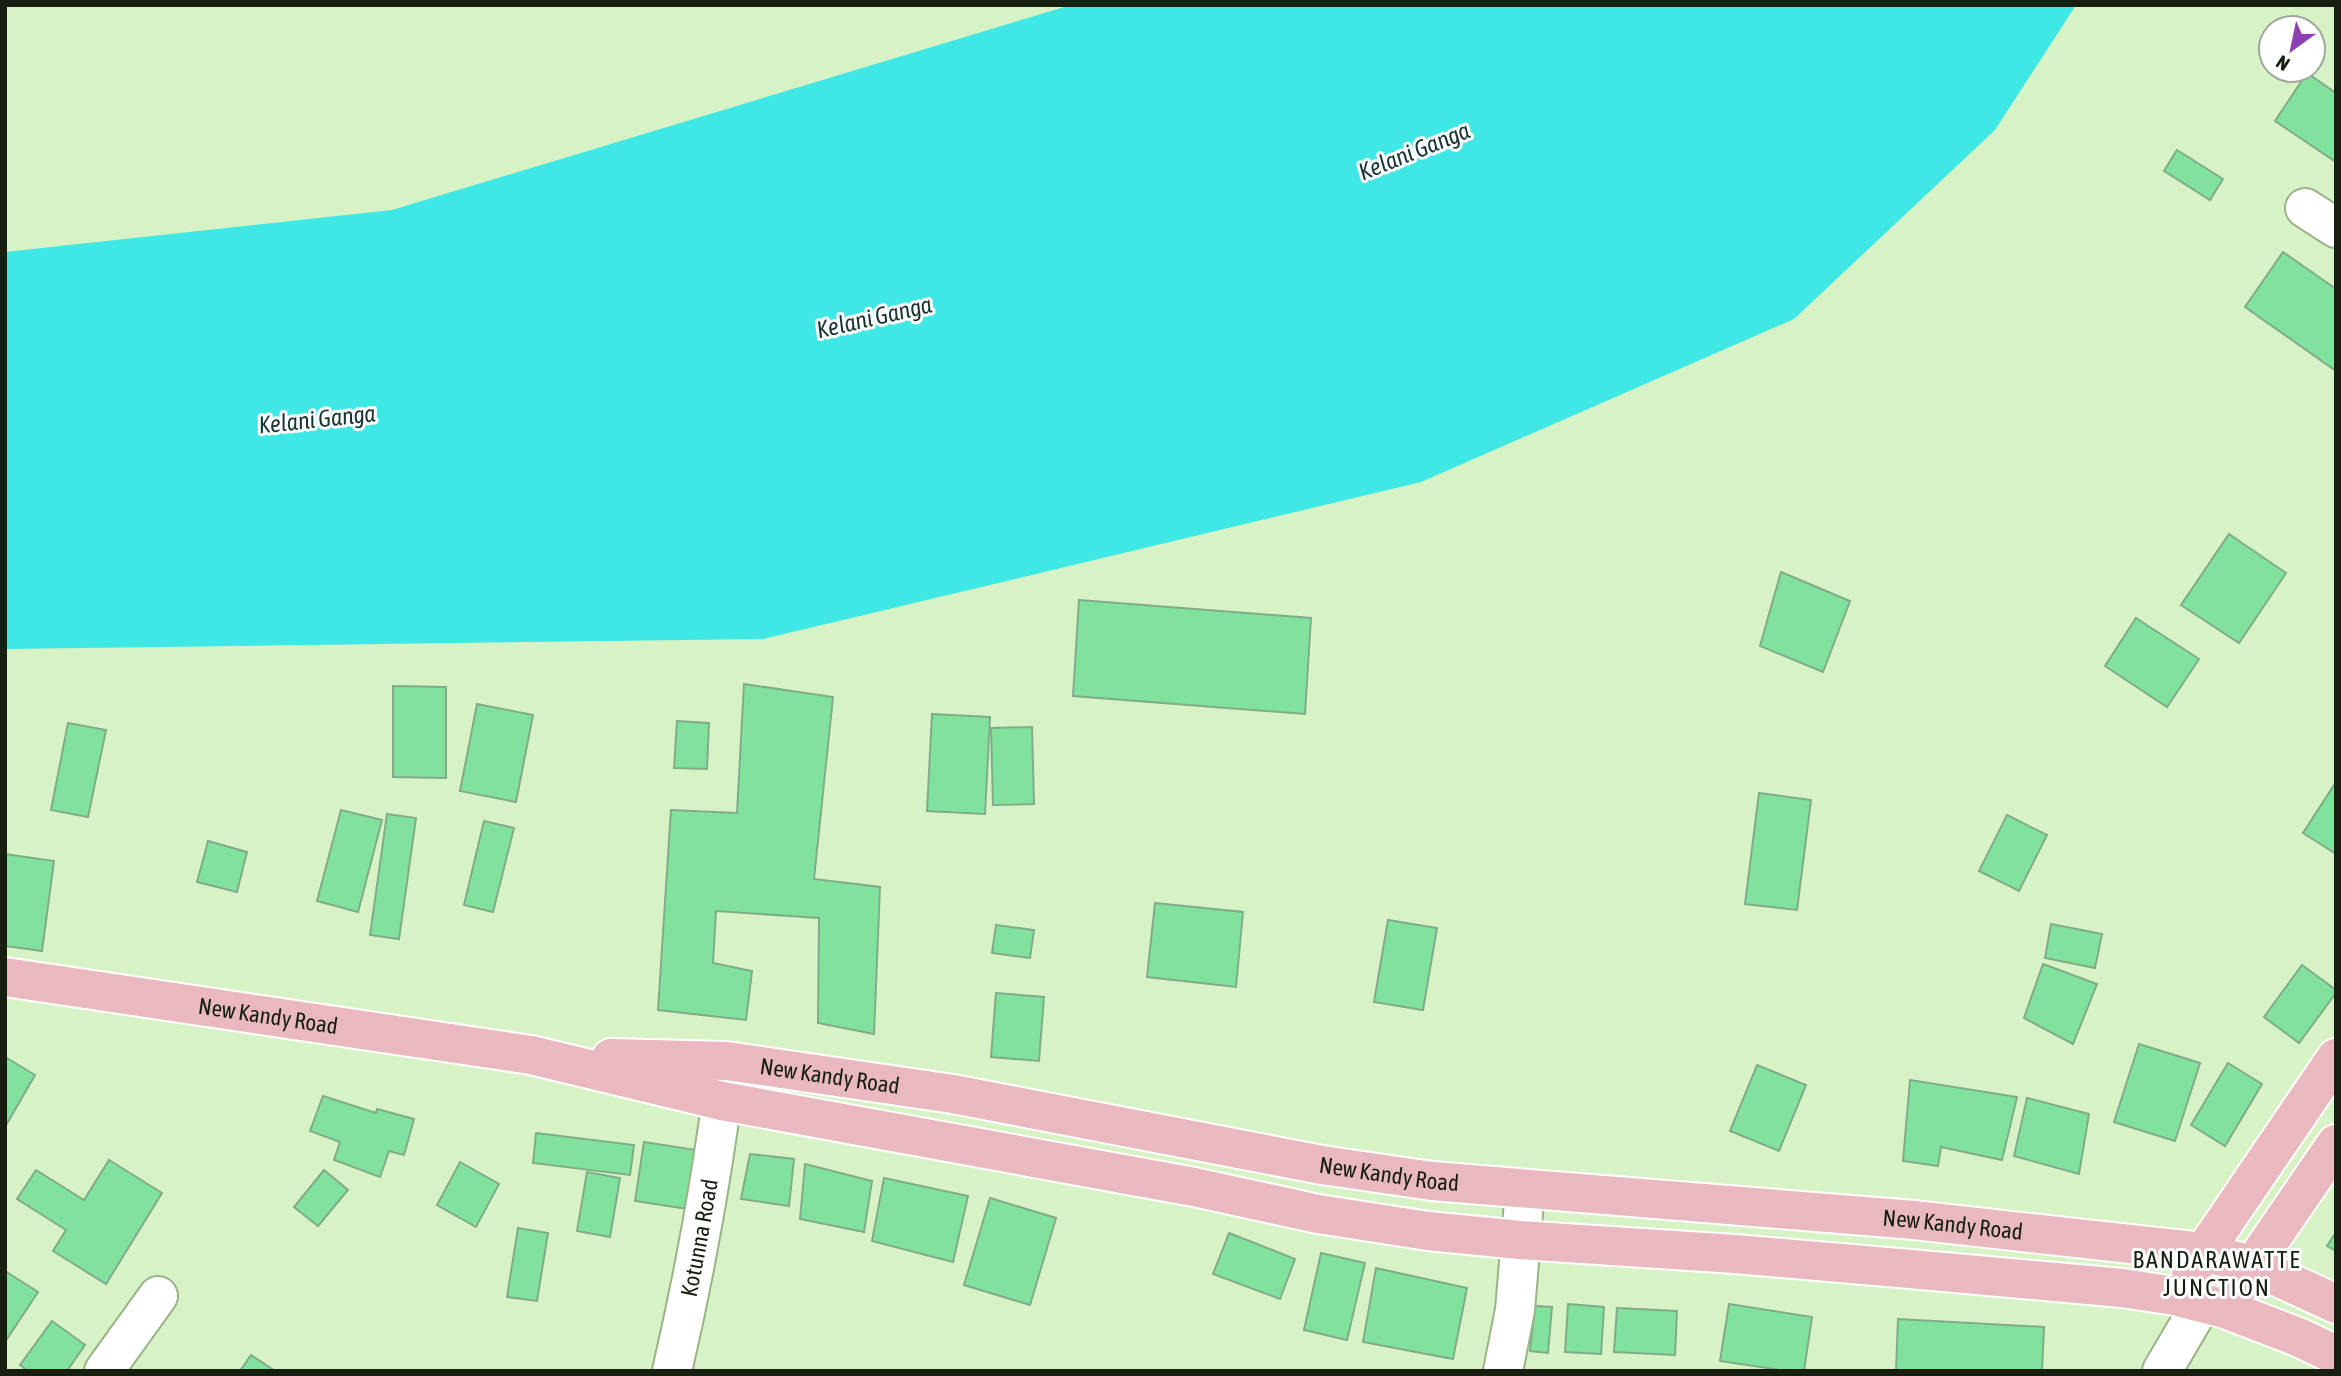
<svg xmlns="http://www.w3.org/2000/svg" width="2341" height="1376" font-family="'Asap Condensed',sans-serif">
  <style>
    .water { fill: #3fe8e4 }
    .building { fill: #81e29e; stroke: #80ac8b; stroke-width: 2 }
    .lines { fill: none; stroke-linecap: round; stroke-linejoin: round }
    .minor-casing { stroke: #9ab387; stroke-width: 42 }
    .primary-casing { stroke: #fff; stroke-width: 42 }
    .minor { stroke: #fff; stroke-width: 38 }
    .primary { stroke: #e9b9bf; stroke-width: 38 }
    .labels { text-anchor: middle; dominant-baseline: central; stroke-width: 6; stroke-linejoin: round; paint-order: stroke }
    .street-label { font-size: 23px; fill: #172010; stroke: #fff }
    .water-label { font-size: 24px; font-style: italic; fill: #193433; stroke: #fff }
    .neighbourhood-label { font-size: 24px; letter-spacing: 2px; fill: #172010; stroke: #fff }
  </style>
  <rect width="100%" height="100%" fill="#d7f2c4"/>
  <path class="water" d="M 1071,5 L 2076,5 L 1995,130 L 1794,319 L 1421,482 L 763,639 L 5,649 L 5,252 L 392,210 Z"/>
  <g class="building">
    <path d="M 2307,73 L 2336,93 L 2336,162 L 2275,121 Z"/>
    <path d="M 2177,150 L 2223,179 L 2210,200 L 2164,171 Z"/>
    <path d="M 2283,252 L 2336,289 L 2336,371 L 2245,307 Z"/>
    <path d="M 2229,534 L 2286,573 L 2239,643 L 2181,605 Z"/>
    <path d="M 1781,572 L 1850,601 L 1823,672 L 1760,646 Z"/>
    <path d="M 1079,600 L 1311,618 L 1305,714 L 1073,696 Z"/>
    <path d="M 2136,618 L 2199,659 L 2167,707 L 2105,666 Z"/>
    <path d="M 744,684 L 833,697 L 814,879 L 880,887 L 874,1034 L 818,1023 L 819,918 L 716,911 L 713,963 L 752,971 L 746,1020 L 658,1010 L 671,810 L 737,813 Z"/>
    <path d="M 393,686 L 446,687 L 446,778 L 393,777 Z"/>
    <path d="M 477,704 L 533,715 L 516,802 L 460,791 Z"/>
    <path d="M 932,714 L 990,717 L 985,814 L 927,811 Z"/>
    <path d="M 677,721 L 709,723 L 707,769 L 674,768 Z"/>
    <path d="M 68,723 L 106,730 L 88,817 L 51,810 Z"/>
    <path d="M 1032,727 L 1034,804 L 993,805 L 991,728 Z"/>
    <path d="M 2336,782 L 2336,854 L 2303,833 Z"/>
    <path d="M 1759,793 L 1811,800 L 1797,910 L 1745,904 Z"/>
    <path d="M 341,810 L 382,820 L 358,912 L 317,901 Z"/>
    <path d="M 387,814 L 416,818 L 399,939 L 370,935 Z"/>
    <path d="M 2007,815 L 2047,835 L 2019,891 L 1979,871 Z"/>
    <path d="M 484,821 L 514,828 L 493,912 L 464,905 Z"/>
    <path d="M 208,841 L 247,852 L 237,892 L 197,882 Z"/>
    <path d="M 5,854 L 54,861 L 42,951 L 5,946 Z"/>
    <path d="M 1155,903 L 1243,912 L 1236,987 L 1147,977 Z"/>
    <path d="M 1388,920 L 1437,928 L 1423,1010 L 1374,1002 Z"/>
    <path d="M 2051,924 L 2102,934 L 2095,968 L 2045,958 Z"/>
    <path d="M 996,925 L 1034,930 L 1030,958 L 992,953 Z"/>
    <path d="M 2043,964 L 2097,984 L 2073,1044 L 2024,1018 Z"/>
    <path d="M 2302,965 L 2336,990 L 2336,993 L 2299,1043 L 2264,1017 Z"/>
    <path d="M 996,993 L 1044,997 L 1039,1061 L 991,1057 Z"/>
    <path d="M 2139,1044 L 2200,1063 L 2175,1141 L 2114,1122 Z"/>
    <path d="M 5,1057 L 35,1075 L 5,1127 Z"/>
    <path d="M 2228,1063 L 2262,1084 L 2225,1146 L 2191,1125 Z"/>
    <path d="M 1757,1065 L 1806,1085 L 1779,1151 L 1730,1131 Z"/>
    <path d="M 1910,1080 L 2017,1097 L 2002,1160 L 1941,1147 L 1938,1166 L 1903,1161 Z"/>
    <path d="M 323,1096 L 376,1113 L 377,1109 L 414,1119 L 404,1155 L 389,1151 L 380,1177 L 334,1160 L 340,1142 L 310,1131 Z"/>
    <path d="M 2027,1098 L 2089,1114 L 2079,1174 L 2014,1156 Z"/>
    <path d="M 536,1133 L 634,1145 L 630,1175 L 533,1163 Z"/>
    <path d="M 644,1142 L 696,1150 L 688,1209 L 635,1201 Z"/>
    <path d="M 750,1154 L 794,1159 L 789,1206 L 741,1199 Z"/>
    <path d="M 109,1160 L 162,1193 L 106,1284 L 53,1251 L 66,1230 L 17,1199 L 36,1170 L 84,1200 Z"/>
    <path d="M 460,1162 L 499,1184 L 476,1227 L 437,1205 Z"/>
    <path d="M 805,1164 L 872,1181 L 864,1232 L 800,1219 Z"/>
    <path d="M 324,1170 L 348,1190 L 318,1226 L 294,1207 Z"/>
    <path d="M 587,1172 L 620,1178 L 610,1237 L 577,1231 Z"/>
    <path d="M 884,1178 L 968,1196 L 953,1262 L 872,1241 Z"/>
    <path d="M 990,1198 L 1056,1218 L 1030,1305 L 964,1285 Z"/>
    <path d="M 518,1228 L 548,1233 L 537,1301 L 507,1297 Z"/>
    <path d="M 2336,1232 L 2336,1251 L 2327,1246 Z"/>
    <path d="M 1229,1233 L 1295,1259 L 1280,1299 L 1213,1274 Z"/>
    <path d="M 1321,1253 L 1365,1263 L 1347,1340 L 1304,1330 Z"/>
    <path d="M 1376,1268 L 1467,1288 L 1453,1359 L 1363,1342 Z"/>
    <path d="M 5,1271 L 38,1292 L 5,1342 Z"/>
    <path d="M 1568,1304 L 1604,1307 L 1601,1354 L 1565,1352 Z"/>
    <path d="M 1729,1304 L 1812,1317 L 1804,1371 L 1786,1371 L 1720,1361 Z"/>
    <path d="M 1535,1306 L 1552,1307 L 1548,1353 L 1530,1351 Z"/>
    <path d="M 1617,1308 L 1677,1311 L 1675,1355 L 1614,1352 Z"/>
    <path d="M 1898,1319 L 2044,1327 L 2042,1371 L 1896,1371 Z"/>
    <path d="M 52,1321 L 85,1345 L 67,1371 L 28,1371 L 20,1365 Z"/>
    <path d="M 251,1355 L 275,1371 L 240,1371 Z"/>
  </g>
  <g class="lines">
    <defs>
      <g id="minor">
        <path d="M 2305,208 L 2336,228"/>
        <path d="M 104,1371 L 158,1296"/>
        <path id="s1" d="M 672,1371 C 696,1268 714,1166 727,1061"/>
        <path d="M 1503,1371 L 1515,1310 L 1525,1190"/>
        <path d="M 2162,1371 L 2202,1303"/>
      </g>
      <g id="primary">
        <path id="s2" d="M 5,977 L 531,1055 L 722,1101 L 1194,1187 L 1318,1214 L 1428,1231 L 1520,1240 L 1735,1254 L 1910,1269 L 2122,1288 L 2175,1296 L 2225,1309 L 2298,1337 L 2336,1355"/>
        <path id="s3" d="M 611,1058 L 727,1061 L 953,1094 L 1322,1165 L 1432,1181 L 1914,1220 L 2203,1252 L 2252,1265 L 2336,1304"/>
        <path d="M 2191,1271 L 2336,1058"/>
        <path d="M 2238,1287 L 2336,1144"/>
      </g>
    </defs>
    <use href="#minor" class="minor-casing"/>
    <use href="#primary" class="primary-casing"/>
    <use href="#minor" class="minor"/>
    <use href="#primary" class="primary"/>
  </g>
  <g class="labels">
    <g class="street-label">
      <text stroke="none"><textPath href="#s2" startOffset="266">New Kandy Road</textPath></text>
      <text stroke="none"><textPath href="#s3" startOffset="220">New Kandy Road</textPath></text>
      <text stroke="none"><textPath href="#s3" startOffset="788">New Kandy Road</textPath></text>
      <text stroke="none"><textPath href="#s3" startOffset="1354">New Kandy Road</textPath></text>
      <text stroke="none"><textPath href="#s1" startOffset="136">Kotunna Road</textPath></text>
    </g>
    <g class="water-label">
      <text transform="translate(1414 151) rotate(-22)">Kelani Ganga</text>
      <text transform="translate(874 317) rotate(-13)">Kelani Ganga</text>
      <text transform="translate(317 419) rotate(-6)">Kelani Ganga</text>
    </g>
    <g class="neighbourhood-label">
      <text x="2217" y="1259">BANDARAWATTE<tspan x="2217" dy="28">JUNCTION</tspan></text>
    </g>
  </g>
  <rect width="2341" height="1376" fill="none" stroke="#172010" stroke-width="14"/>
  <g transform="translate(2292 49) rotate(213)"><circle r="33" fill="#ffffff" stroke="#a2a69f" stroke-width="2"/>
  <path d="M0-5L12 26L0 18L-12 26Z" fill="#8c42b3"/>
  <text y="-10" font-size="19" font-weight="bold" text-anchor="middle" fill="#172010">N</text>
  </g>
</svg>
